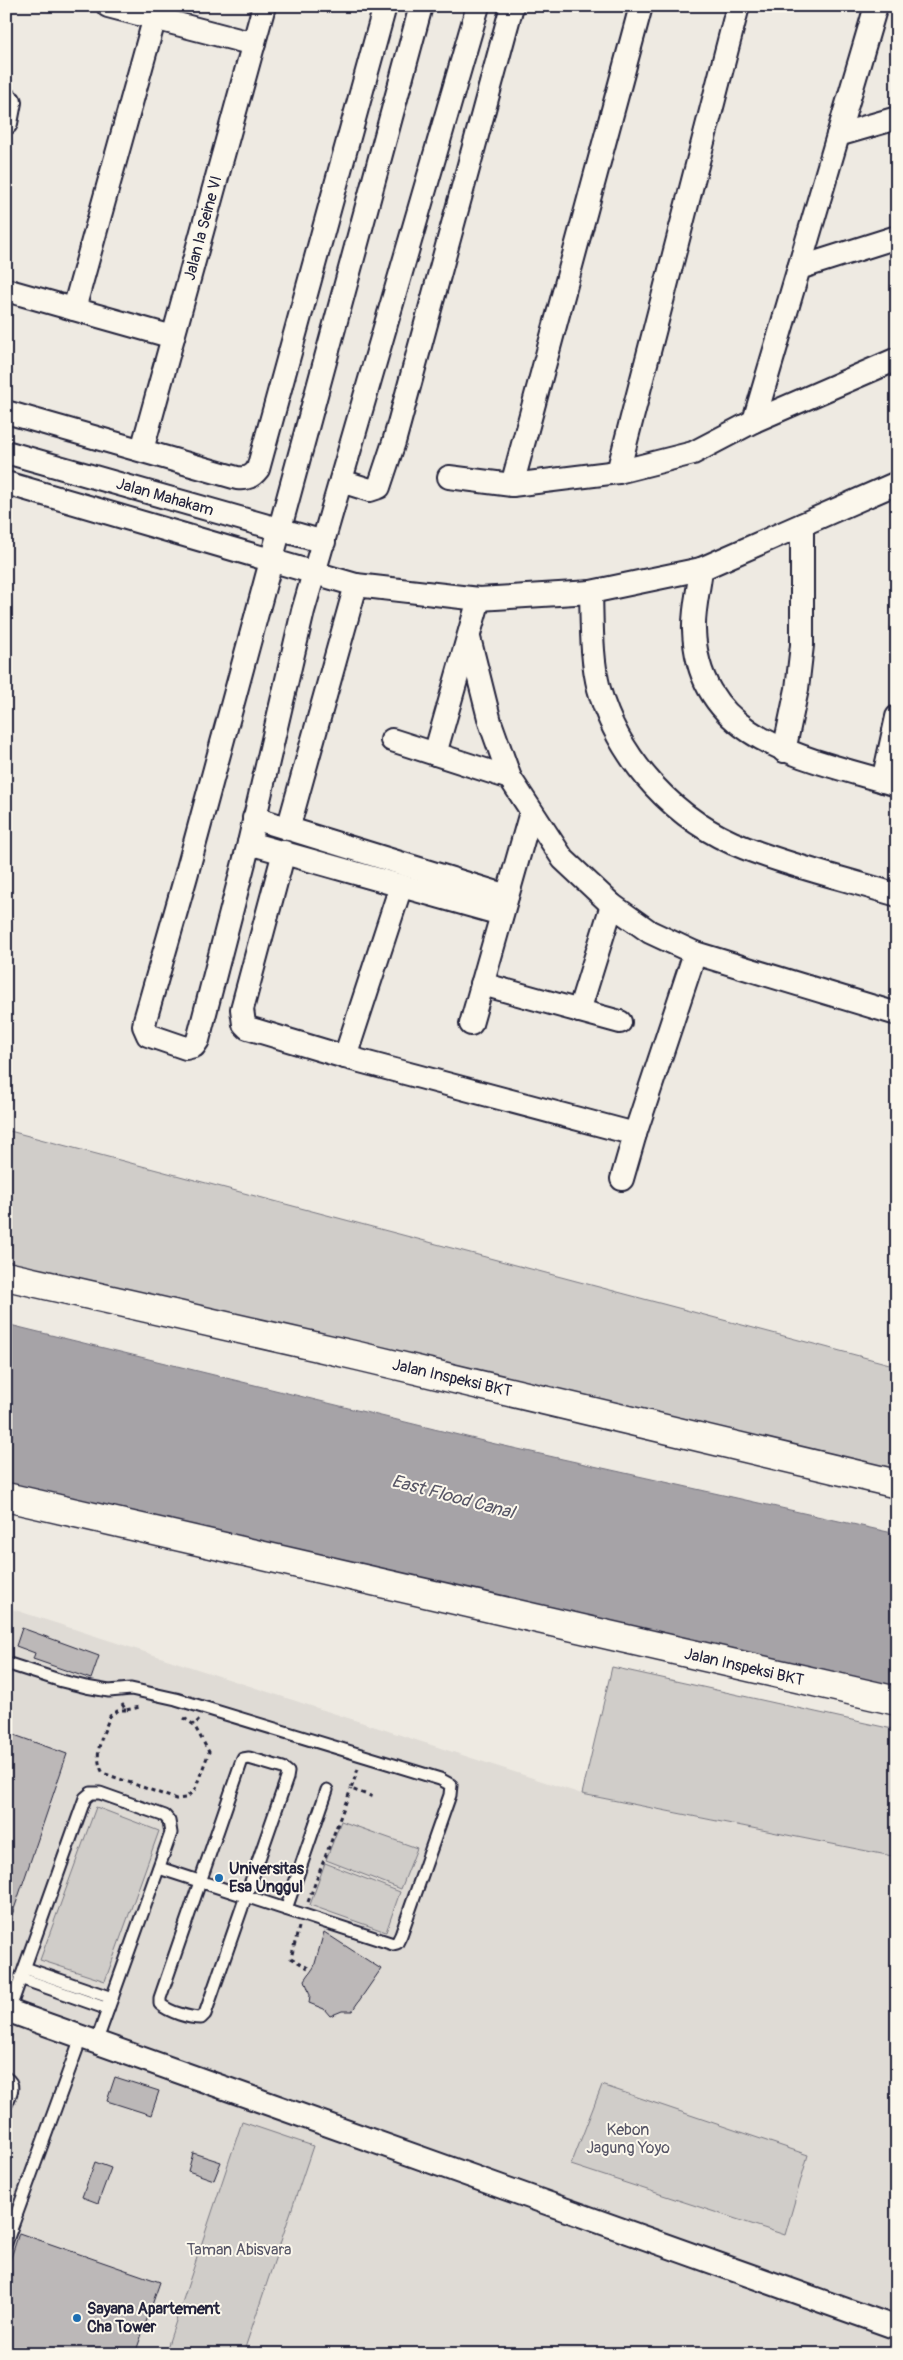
<svg xmlns="http://www.w3.org/2000/svg" width="903" height="2360" font-family="Pangolin,sans-serif">
  <style>
    .built { fill: #dfdbd5 }
    .green { fill: #d0cdc9; stroke: #797882 }
    .water { fill: #a6a3a7; stroke: #716f7c }
    .building { fill: #bcb8b8; stroke: #22223b }
    .lines { fill: none; stroke-linecap: round; stroke-linejoin: round }
    .lane-casing { stroke: #22223b; stroke-width: 15 }
    .street-casing { stroke: #22223b; stroke-width: 26 }
    .secondary-casing { stroke: #22223b; stroke-width: 31 }
    .path { stroke: #22223b; stroke-width: 3; stroke-dasharray: 4 4; stroke-linecap: butt }
    .lane { stroke: #fbf7ec; stroke-width: 11 }
    .street { stroke: #fbf7ec; stroke-width: 22 }
    .secondary { stroke: #fbf7ec; stroke-width: 28 }
    .poi-dot { fill: #1f6fb2; stroke: #fbf7ec; stroke-width: 2 }
    .labels { text-anchor: middle; dominant-baseline: central; stroke-width: 4; stroke-linejoin: round; paint-order: stroke }
    .street-label { font-size: 16px; fill: #22223b; stroke: #fbf7ec }
    .poi-label { font-size: 16px; font-weight: bold; fill: #22223b; stroke: #fbf7ec; text-anchor: start }
    .park-label { font-size: 16px; fill: #565566; stroke: #fbf7ec }
    .water-label { font-size: 18px; font-style: italic; fill: #575666; stroke: #fbf7ec }
  </style>
  <rect width="100%" height="100%" fill="#eeeae2"/>
  <filter id="ink" filterUnits="userSpaceOnUse"><feTurbulence type="fractalNoise" baseFrequency=".02" numOctaves="2"/><feDisplacementMap in="SourceGraphic" scale="10" xChannelSelector="R" yChannelSelector="G"/><feConvolveMatrix kernelMatrix="1 2 1 2 8 2 1 2 1" color-interpolation-filters="sRGB"/></filter>
  <g filter="url(#ink)">
    <path class="built" d="M 6,1607 L 582,1794 L 897,1857 L 897,2354 L 6,2354 Z"/>
    <g class="green">
      <path d="M 6,1130 L 897,1366 L 897,1485 L 6,1275 Z"/>
      <path d="M 612,1667 L 897,1730 L 897,1857 L 582,1794 Z"/>
      <path d="M 96,1807 L 159,1831 L 105,1981 L 40,1960 Z"/>
      <path d="M 341,1821 L 417,1848 L 401,1889 L 326,1860 Z"/>
      <path d="M 325,1863 L 400,1892 L 386,1932 L 310,1905 Z"/>
      <path d="M 602,2085 L 808,2155 L 785,2235 L 571,2165 Z"/>
      <path d="M 242,2122 L 313,2146 L 243,2354 L 165,2354 Z"/>
    </g>
    <path class="water" d="M 6,1324 L 491,1443 L 897,1534 L 897,1695 L 6,1491 Z"/>
    <g class="building">
      <path d="M 22,1628 L 99,1656 L 91,1679 L 33,1659 L 35,1653 L 16,1646 Z"/>
      <path d="M 6,1732 L 67,1754 L 9,1924 L 6,1923 Z"/>
      <path d="M 324,1932 L 381,1969 L 352,2011 L 342,2011 L 330,2016 L 324,2009 L 309,2003 L 310,1995 L 305,1980 L 314,1967 Z"/>
      <path d="M 115,2077 L 159,2091 L 151,2115 L 107,2101 Z"/>
      <path d="M 193,2153 L 221,2162 L 214,2180 L 188,2171 Z"/>
      <path d="M 95,2162 L 111,2168 L 98,2203 L 82,2197 Z"/>
      <path d="M 19,2233 L 160,2282 L 135,2354 L 6,2354 L 6,2273 Z"/>
    </g>
    <g class="lines">
      <defs>
        <g id="lane">
          <path d="M 6,1663 L 62,1681 L 86,1687 L 109,1691 L 131,1689 L 176,1699 L 440,1779 L 451,1785 L 450,1795 L 401,1935 L 397,1943 L 393,1944 L 159,1868"/>
          <path d="M 249,1758 L 283,1768 L 288,1772 L 287,1778 L 205,2014 L 201,2018 C 189,2018 169,2012 160,2004 L 160,1998 L 241,1763 L 243,1759 Z"/>
          <path d="M 286,1909 L 327,1790"/>
          <path d="M 25,1968 L 112,1998"/>
          <path d="M 20,1978 L 108,2009"/>
          <path d="M 9,2011 L 85,1798 L 91,1793 L 100,1793 L 165,1816 L 169,1821 L 171,1833 L 97,2040"/>
          <path d="M 6,2078 C 17,2085 10,2095 6,2105"/>
          <path d="M 6,2243 L 82,2035"/>
        </g>
        <g id="street">
          <path d="M 108,6 L 254,44"/>
          <path d="M 421,6 L 186,876 L 145,1020 L 144,1026 L 148,1035 L 186,1048 L 194,1046 L 198,1040 L 249,843 L 303,611 L 478,6"/>
          <path d="M 6,100 L 10,102 L 6,123"/>
          <path d="M 838,135 L 897,118"/>
          <path d="M 799,268 L 897,237"/>
          <path d="M 6,290 L 173,337"/>
          <path d="M 74,309 L 158,6"/>
          <path d="M 6,412 L 237,478 C 247,479 252,477 258,469 L 385,6"/>
          <path d="M 754,421 L 876,6"/>
          <path d="M 142,450 L 264,6"/>
          <path d="M 6,452 L 324,542"/>
          <path d="M 618,472 L 738,6"/>
          <path d="M 449,477 L 512,485 L 618,472 L 693,453 L 754,421 L 897,359"/>
          <path d="M 341,481 L 370,490 L 379,487 L 394,442 L 512,6"/>
          <path d="M 6,483 L 356,585"/>
          <path d="M 512,485 L 641,6"/>
          <path d="M 701,569 C 699,589 693,610 694,630 C 698,744 810,758 897,785"/>
          <path d="M 591,592 C 592,623 591,659 599,689 C 619,760 676,822 745,848 C 794,867 846,879 897,895"/>
          <path d="M 469,638 L 490,722 L 510,778 L 563,859 L 612,905 L 650,932 L 695,953 L 897,1014"/>
          <path d="M 392,740 L 510,778"/>
          <path d="M 784,751 L 797,689 L 802,645 L 802,525"/>
          <path d="M 435,754 L 479,599"/>
          <path d="M 883,781 L 897,717"/>
          <path d="M 254,818 L 507,896"/>
          <path d="M 288,829 L 356,585 L 479,599 L 591,592 L 701,569 L 897,483"/>
          <path d="M 249,843 L 501,914"/>
          <path d="M 284,852 L 242,1009 L 244,1024 L 248,1028 L 345,1057 L 635,1134"/>
          <path d="M 482,984 L 620,1022"/>
          <path d="M 579,1011 L 612,905"/>
          <path d="M 471,1024 L 531,812"/>
          <path d="M 345,1057 L 401,886"/>
          <path d="M 622,1179 L 635,1134 L 695,953"/>
          <path d="M 6,2010 L 897,2328"/>
        </g>
        <g id="secondary">
          <path d="M 6,1276 L 358,1356 L 897,1484"/>
          <path d="M 6,1497 L 897,1701"/>
        </g>
      </defs>
      <use href="#lane" class="lane-casing"/>
      <use href="#street" class="street-casing"/>
      <use href="#secondary" class="secondary-casing"/>
      <g class="path">
        <path d="M 122,1704 L 126,1710 L 140,1707"/>
        <path d="M 126,1710 L 119,1710 L 110,1716 C 103,1735 92,1754 103,1773 L 176,1799 L 186,1798 L 195,1789 L 209,1752 L 194,1725"/>
        <path d="M 184,1718 L 194,1725 L 199,1720"/>
        <path d="M 358,1769 L 351,1789 L 376,1798"/>
        <path d="M 308,1902 L 351,1789"/>
        <path d="M 299,1927 L 291,1958 L 308,1968"/>
      </g>
      <use href="#lane" class="lane"/>
      <use href="#street" class="street"/>
      <use href="#secondary" class="secondary"/>
    </g>
  </g>
  <g class="poi-dot">
    <circle cx="219" cy="1878" r="5"/>
    <circle cx="77" cy="2318" r="5"/>
  </g>
  <g class="labels">
    <g class="street-label">
      <text transform="translate(203 228) rotate(-75)">Jalan la Seine VI</text>
      <text transform="translate(165 497) rotate(16)">Jalan Mahakam</text>
      <text transform="translate(452 1378) rotate(13)">Jalan Inspeksi BKT</text>
      <text transform="translate(744 1667) rotate(13)">Jalan Inspeksi BKT</text>
    </g>
    <g class="poi-label">
      <text x="229" y="1869">Universitas<tspan x="229" dy="18">Esa Unggul</tspan></text>
      <text x="87" y="2309">Sayana Apartement<tspan x="87" dy="18">Cha Tower</tspan></text>
    </g>
    <g class="park-label">
      <text x="628" y="2130">Kebon<tspan x="628" dy="18">Jagung Yoyo</tspan></text>
      <text x="239" y="2250">Taman Abisvara</text>
    </g>
    <g class="water-label">
      <text transform="translate(453 1497) rotate(15)">East Flood Canal</text>
    </g>
  </g>
  <rect width="903" height="2360" fill="none" stroke="#fbf7ec" stroke-width="25"/>
  <rect x="12" y="12" width="878" height="2335" fill="none" stroke="#22223b" stroke-width="2" filter="url(#ink)"/>
</svg>
